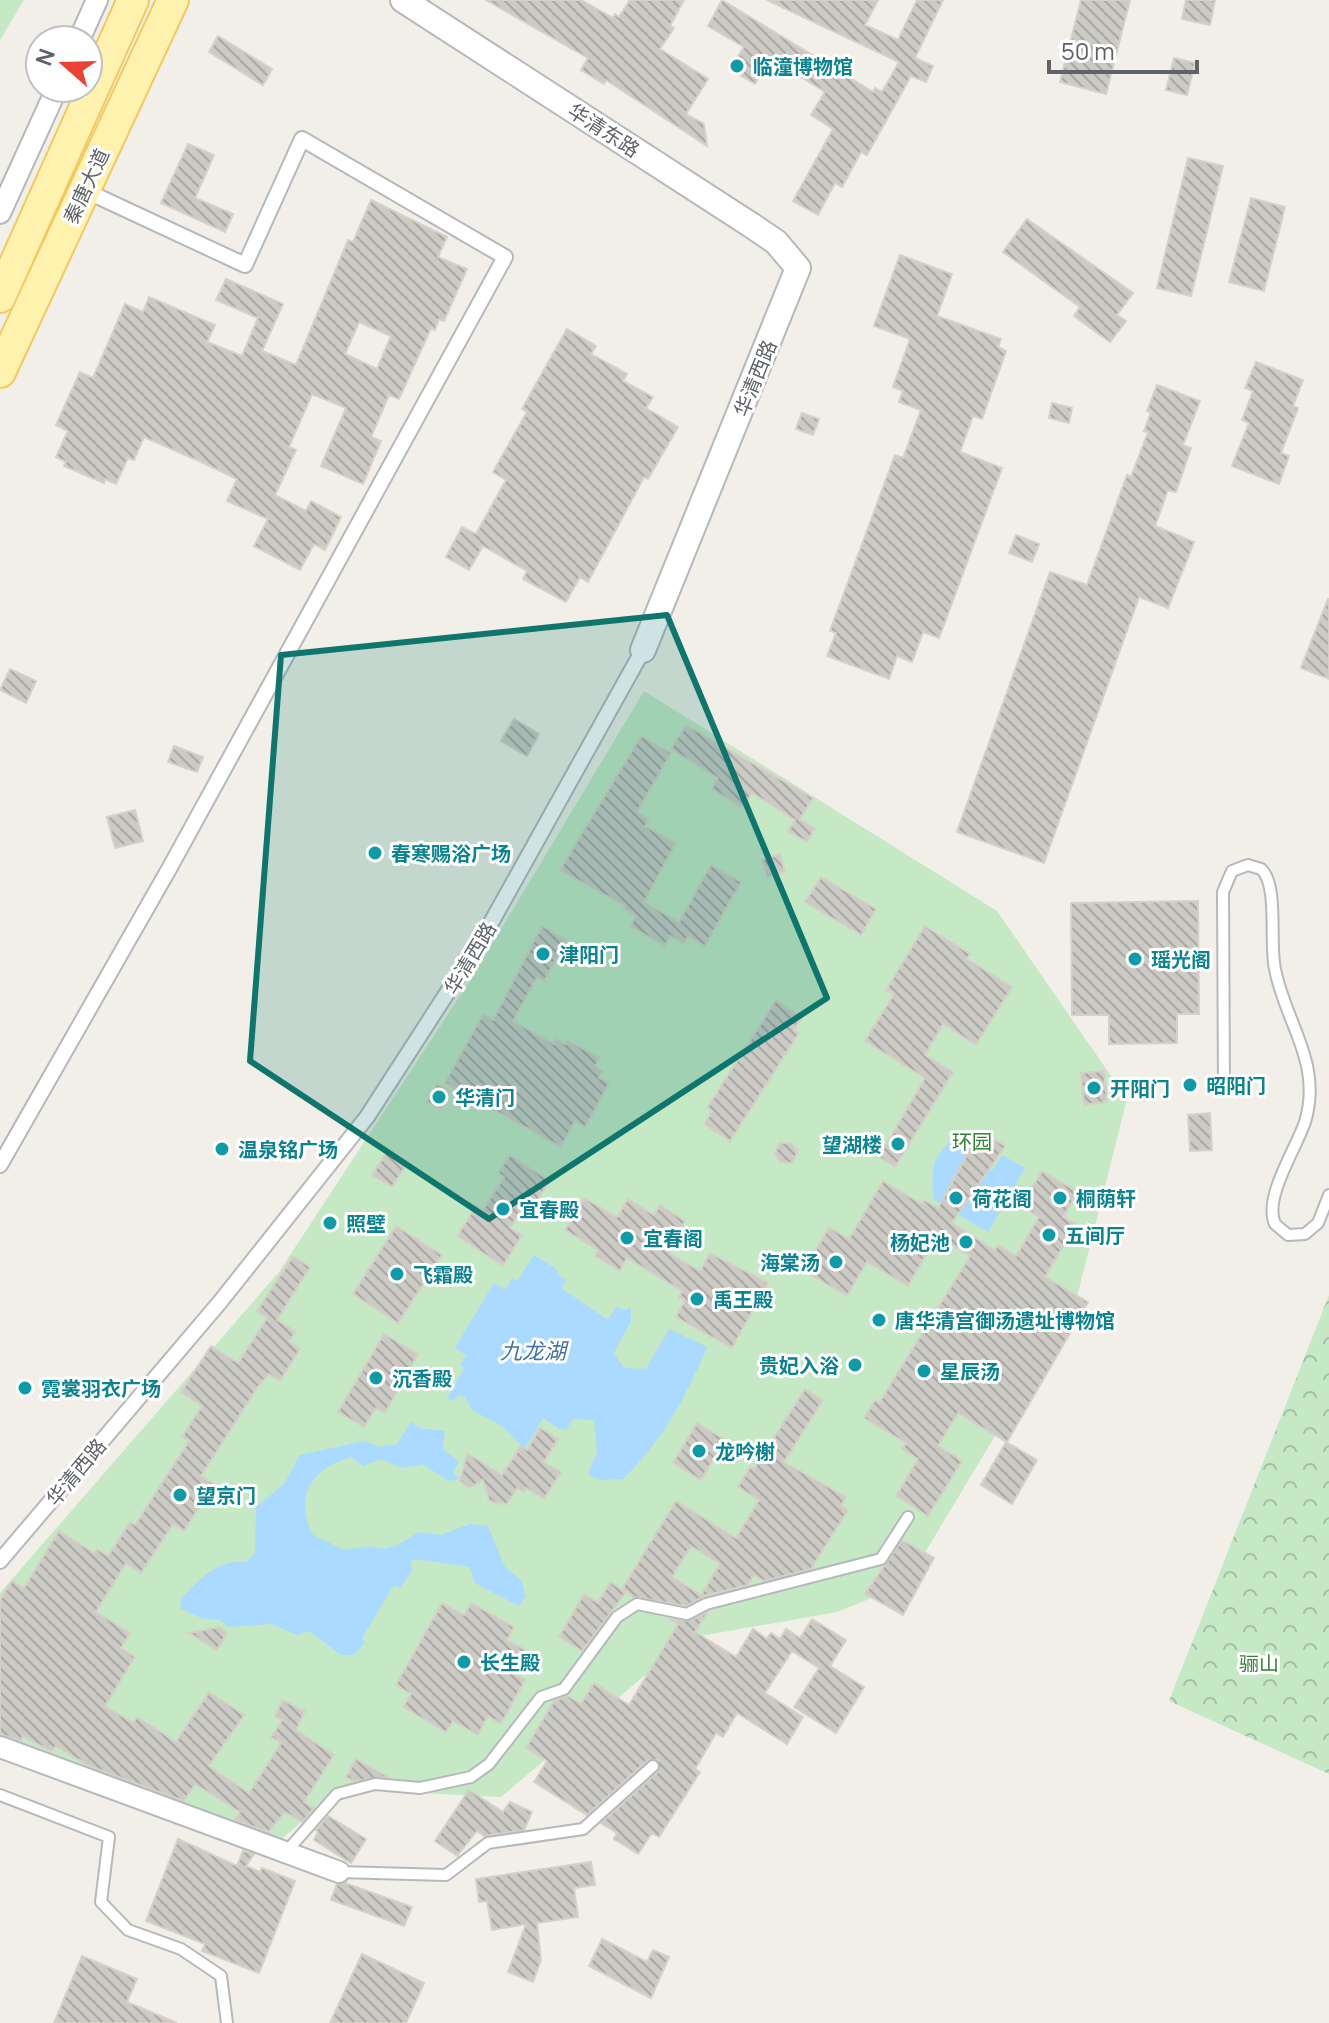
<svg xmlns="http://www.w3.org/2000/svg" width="1329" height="2023" font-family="Manrope,'Noto Sans SC',sans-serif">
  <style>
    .forest { fill: url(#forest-crowns) }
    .park { fill: #c5e8c5 }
    .water { fill: #aadaff }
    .building { fill: url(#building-back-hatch); stroke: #d6d1c6; stroke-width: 2; fill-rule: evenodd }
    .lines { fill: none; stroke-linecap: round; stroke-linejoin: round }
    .service-casing { stroke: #b5b8bc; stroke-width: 14 }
    .pedestrian-casing { stroke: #b5b8bc; stroke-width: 18 }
    .minor-casing { stroke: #b5b8bc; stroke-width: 24 }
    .tertiary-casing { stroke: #b5b8bc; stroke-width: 28 }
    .primary-casing { stroke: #f2c960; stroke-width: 34 }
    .service { stroke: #fff; stroke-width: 10 }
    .pedestrian { stroke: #fff; stroke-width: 14 }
    .minor { stroke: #fff; stroke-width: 20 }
    .tertiary { stroke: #fff; stroke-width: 24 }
    .primary { stroke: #fff2af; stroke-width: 30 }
    .marked { fill: #0f766e; fill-opacity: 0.2; stroke: #0f766e; stroke-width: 6; stroke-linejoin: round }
    .culture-dot { fill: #0f9aa8; stroke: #fff; stroke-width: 3 }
    .labels { text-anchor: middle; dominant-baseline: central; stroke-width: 6; stroke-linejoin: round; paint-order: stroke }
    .culture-label { font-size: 20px; font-weight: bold; fill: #0d838f; stroke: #fff; text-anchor: start }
    .street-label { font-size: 20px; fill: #5f6368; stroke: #fff }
    .park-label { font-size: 20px; fill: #348238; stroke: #fff }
    .water-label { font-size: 22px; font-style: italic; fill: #4174aa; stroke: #fff }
  </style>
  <defs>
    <pattern id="forest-crowns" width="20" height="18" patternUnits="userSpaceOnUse" patternTransform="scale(2)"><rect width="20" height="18" fill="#c5e8c5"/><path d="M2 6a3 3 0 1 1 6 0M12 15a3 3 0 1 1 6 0" fill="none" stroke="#a3c0a4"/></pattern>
    <pattern id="building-back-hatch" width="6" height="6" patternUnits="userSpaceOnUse" patternTransform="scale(2)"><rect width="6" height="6" fill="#cccac5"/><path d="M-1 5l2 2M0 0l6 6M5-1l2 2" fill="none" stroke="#a9a8a4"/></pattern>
  </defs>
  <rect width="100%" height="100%" fill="#f1efe8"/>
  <path class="forest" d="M 1329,1295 L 1329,1774 L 1169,1701 Z"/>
  <g class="park">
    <path d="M 0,0 L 24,0 L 0,40 Z"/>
    <path d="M 644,691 L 997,911 L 1127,1099 L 1076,1301 L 906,1584 L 837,1612 L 689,1638 L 501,1797 L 339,1789 L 277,1843 L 0,1741 L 0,1593 L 279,1272 L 473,976 Z"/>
  </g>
  <g class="water">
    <path d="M 964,1133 L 974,1138 L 965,1155 L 992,1171 L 1002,1155 L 1025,1168 L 988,1232 L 959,1215 L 983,1177 L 962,1165 L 940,1204 L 934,1200 C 930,1168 933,1149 964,1133 Z"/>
    <path d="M 534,1255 L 558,1270 L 557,1274 L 566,1280 L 561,1288 L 608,1320 L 616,1307 L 625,1310 L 631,1307 L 631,1321 L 614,1353 L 624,1368 L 646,1369 L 669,1329 L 707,1347 C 686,1397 662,1441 623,1479 L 598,1480 L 588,1474 L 597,1452 L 594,1420 L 573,1419 L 566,1430 L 561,1430 L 543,1418 L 525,1449 L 502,1426 L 472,1410 L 465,1397 L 458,1395 L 453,1401 L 447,1399 L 464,1368 L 460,1366 L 466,1355 L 455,1348 L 494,1283 L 506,1289 L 512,1278 L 517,1281 Z"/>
    <path d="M 411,1422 L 420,1428 L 445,1431 L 443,1449 L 459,1462 L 453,1472 L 459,1479 L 448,1481 L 423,1464 L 402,1468 L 381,1459 L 363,1466 L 351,1457 C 311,1469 293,1496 313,1535 L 344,1550 L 371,1546 L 381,1549 L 396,1546 L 419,1532 L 441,1535 L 470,1524 L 488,1526 L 505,1567 L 521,1580 L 526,1596 L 519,1606 L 475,1583 L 470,1567 L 414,1559 L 410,1562 L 413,1569 L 400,1588 L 394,1585 L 362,1638 L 365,1643 L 354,1655 L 341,1655 L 309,1631 L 298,1635 L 271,1624 L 228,1627 L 220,1620 L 201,1618 L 181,1609 L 180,1600 C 200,1579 216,1560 247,1562 L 255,1553 L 256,1507 L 284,1484 L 300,1455 L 364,1441 L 379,1447 L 397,1444 Z"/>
  </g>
  <g class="building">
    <path d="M 486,0 L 581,0 L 613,18 L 615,14 L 619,17 L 630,0 L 684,0 L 670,26 L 674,28 L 660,49 L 708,79 L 686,114 L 704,124 L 707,146 L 606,80 L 604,84 L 581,70 L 588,58 Z"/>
    <path d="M 722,0 L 873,92 L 875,88 L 882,92 L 899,62 L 767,0 L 878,0 L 865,25 L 898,40 L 917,0 L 943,0 L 915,58 L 933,66 L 926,82 L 911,76 L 867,155 L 861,152 L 842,187 L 835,183 L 818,215 L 793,201 L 833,129 L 811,115 L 825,92 L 777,62 L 771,72 L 765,68 L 755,84 L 730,69 L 744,47 L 708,26 Z"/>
    <path d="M 1081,0 L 1130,0 L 1106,94 L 1060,82 Z"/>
    <path d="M 1186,0 L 1215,0 L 1210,25 L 1182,19 Z"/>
    <path d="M 218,36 L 272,69 L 263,85 L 209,52 Z"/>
    <path d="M 1174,58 L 1195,63 L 1187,95 L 1166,90 Z"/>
    <path d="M 188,144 L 214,155 L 195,198 L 233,214 L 225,232 L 161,203 Z"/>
    <path d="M 1188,158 L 1223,166 L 1191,296 L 1157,288 Z"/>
    <path d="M 1251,198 L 1285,207 L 1264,291 L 1229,282 Z"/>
    <path d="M 371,200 L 447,237 L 438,257 L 467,269 L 444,321 L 439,319 L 435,330 L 431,328 L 399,399 L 389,395 L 371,437 L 381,441 L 363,484 L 321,466 L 346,408 L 312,394 L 289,447 L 296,450 L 275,495 L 306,511 L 311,501 L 341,517 L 325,550 L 314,544 L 300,570 L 254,546 L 268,519 L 227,501 L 237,479 L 199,461 L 144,437 L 134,460 L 128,458 L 116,484 L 105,479 L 104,483 L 64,466 L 66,462 L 56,457 L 68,431 L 56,425 L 80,372 L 93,378 L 125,304 L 143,312 L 149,297 L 215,325 L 207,342 L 242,356 L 258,318 L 216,300 L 226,279 L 283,304 L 262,351 L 296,365 L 348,240 L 353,242 ZM 359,322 L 391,336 L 377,369 L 345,354 Z"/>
    <path d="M 1027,219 L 1133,293 L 1117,315 L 1126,321 L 1110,342 L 1074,316 L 1080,307 L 1003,252 Z"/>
    <path d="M 900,255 L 952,274 L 937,316 L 1001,339 L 998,347 L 1006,351 L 982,419 L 973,416 L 960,452 L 1002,468 L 939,638 L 923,632 L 912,662 L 897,656 L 889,679 L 827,656 L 836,633 L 830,631 L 895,455 L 903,458 L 921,410 L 899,402 L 903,391 L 893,387 L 910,339 L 874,326 Z"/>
    <path d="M 567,329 L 596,346 L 591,354 L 627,374 L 623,381 L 653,397 L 646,408 L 678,427 L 648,479 L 644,477 L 588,582 L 580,577 L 566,602 L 523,579 L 527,571 L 483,546 L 469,570 L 446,557 L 462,527 L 476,534 L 506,480 L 493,472 L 527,412 L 522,409 Z"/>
    <path d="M 1256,362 L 1303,380 L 1293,406 L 1298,408 L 1281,453 L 1289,456 L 1279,484 L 1232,466 L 1249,423 L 1242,420 L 1253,391 L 1245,388 Z"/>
    <path d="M 1157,385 L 1200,401 L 1183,445 L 1191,448 L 1176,492 L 1168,490 L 1155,526 L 1194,542 L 1168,608 L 1139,597 L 1044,863 L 957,832 L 1050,572 L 1087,585 L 1127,475 L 1131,477 L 1148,432 L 1144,431 L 1151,412 L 1147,411 Z"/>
    <path d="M 1052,403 L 1072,408 L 1069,423 L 1049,418 Z"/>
    <path d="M 802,413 L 819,419 L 813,435 L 796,429 Z"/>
    <path d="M 1016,535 L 1039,544 L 1032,562 L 1009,553 Z"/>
    <path d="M 1328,599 L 1329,599 L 1329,679 L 1301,668 Z"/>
    <path d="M 10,669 L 36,681 L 26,703 L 0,690 Z"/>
    <path d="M 514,719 L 539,734 L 527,756 L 501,741 Z"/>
    <path d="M 686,725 L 813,798 L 800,819 L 815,829 L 807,842 L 788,831 L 795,820 L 752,793 L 743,808 L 712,789 L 718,778 L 671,749 Z"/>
    <path d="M 641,736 L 671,753 L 637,812 L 649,819 L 645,826 L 676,843 L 644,902 L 679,922 L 711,865 L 741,882 L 705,946 L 688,936 L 684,944 L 670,936 L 665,946 L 630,926 L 636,916 L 624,909 L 625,906 L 560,870 Z"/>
    <path d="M 174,746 L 203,757 L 197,772 L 168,762 Z"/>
    <path d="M 135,810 L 143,841 L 115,848 L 107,817 Z"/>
    <path d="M 780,854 L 785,872 L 767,877 L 762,860 Z"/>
    <path d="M 821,877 L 876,909 L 861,935 L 805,902 Z"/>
    <path d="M 1198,901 L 1199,1014 L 1177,1014 L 1177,1043 L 1109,1044 L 1109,1015 L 1072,1015 L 1071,903 Z"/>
    <path d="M 542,926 L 566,940 L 544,981 L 537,977 L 513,1021 L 554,1044 L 556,1039 L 565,1044 L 567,1040 L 600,1058 L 595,1066 L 603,1071 L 599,1078 L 609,1083 L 585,1127 L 575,1121 L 561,1147 L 445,1083 L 483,1014 L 493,1020 Z"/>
    <path d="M 925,926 L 970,954 L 967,959 L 1012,987 L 976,1045 L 943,1024 L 925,1055 L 953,1072 L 895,1167 L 879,1157 L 925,1078 L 865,1041 L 894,994 L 886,990 Z"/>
    <path d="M 776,1000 L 802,1017 L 794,1030 L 799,1033 L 730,1141 L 704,1124 L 712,1111 L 707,1108 Z"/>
    <path d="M 1104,1071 L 1107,1102 L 1084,1105 L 1081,1073 Z"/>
    <path d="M 437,1084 L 450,1091 L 441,1109 L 427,1102 Z"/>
    <path d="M 1210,1113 L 1212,1150 L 1190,1151 L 1188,1115 Z"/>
    <path d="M 980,1131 L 1005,1146 L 952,1223 L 995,1250 L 998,1245 L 1016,1256 L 1039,1217 L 1021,1206 L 1042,1171 L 1078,1192 L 1063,1217 L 1076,1224 L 1045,1277 L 1088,1302 L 1007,1442 L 958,1413 L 938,1446 L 962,1461 L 928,1516 L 896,1496 L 918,1459 L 902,1449 L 906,1443 L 864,1418 L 875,1400 L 879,1403 L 970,1256 L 937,1236 L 908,1286 L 867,1262 L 847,1296 L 804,1271 L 829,1227 L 849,1239 L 883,1181 L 922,1204 L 924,1200 L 938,1208 Z"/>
    <path d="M 779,1143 L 791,1143 L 798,1151 L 792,1163 L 780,1162 L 775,1154 Z"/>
    <path d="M 386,1153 L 406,1165 L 392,1187 L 372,1175 Z"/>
    <path d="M 510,1155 L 550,1181 L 533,1207 L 526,1202 L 510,1228 L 522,1235 L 503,1266 L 457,1236 L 476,1206 L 483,1210 L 504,1177 L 498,1173 Z"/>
    <path d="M 584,1198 L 617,1217 L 628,1199 L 654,1215 L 660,1205 L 685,1221 L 668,1250 L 672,1255 L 700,1271 L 710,1253 L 768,1283 L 732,1348 L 676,1317 L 685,1300 L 679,1297 L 682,1291 L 627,1258 L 620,1271 L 595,1256 L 598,1250 L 565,1230 Z"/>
    <path d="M 396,1226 L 442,1255 L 398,1323 L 353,1294 Z"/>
    <path d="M 293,1256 L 310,1267 L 277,1320 L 296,1332 L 289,1341 L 300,1349 L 280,1381 L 269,1374 L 259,1385 L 201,1476 L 214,1484 L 184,1531 L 173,1524 L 141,1573 L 126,1563 L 96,1612 L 130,1633 L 121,1648 L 135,1657 L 105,1706 L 133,1723 L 137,1717 L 176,1742 L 209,1692 L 244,1715 L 209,1766 L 249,1793 L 281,1743 L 271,1737 L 282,1720 L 275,1716 L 282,1700 L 305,1711 L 296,1730 L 334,1755 L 304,1802 L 314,1808 L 302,1822 L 285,1812 L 268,1832 L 235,1820 L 240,1812 L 195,1784 L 184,1801 L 89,1766 L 56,1746 L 52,1752 L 23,1736 L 20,1741 L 0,1734 L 0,1600 L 12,1581 L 24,1588 L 59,1531 L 94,1553 L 97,1549 L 108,1556 L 130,1522 L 135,1525 L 189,1441 L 182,1437 L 202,1406 L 181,1392 L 211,1346 L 238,1363 L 267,1318 L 257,1311 Z"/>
    <path d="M 384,1334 L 418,1354 L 385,1413 L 376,1408 L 364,1427 L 338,1412 Z"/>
    <path d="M 805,1389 L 823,1400 L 784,1462 L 846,1497 L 841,1506 L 848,1510 L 811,1569 L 764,1581 L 754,1575 L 748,1585 L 704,1596 L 686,1606 L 634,1597 L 622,1589 L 676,1501 L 736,1538 L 759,1500 L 738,1487 L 750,1467 L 754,1469 ZM 691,1546 L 720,1564 L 701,1595 L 672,1577 Z"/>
    <path d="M 697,1423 L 725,1440 L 701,1480 L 673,1463 Z"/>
    <path d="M 540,1428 L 558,1439 L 544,1462 L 561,1472 L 544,1499 L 526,1488 L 524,1492 L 517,1488 L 507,1504 L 495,1503 L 489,1500 L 483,1480 L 469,1488 L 460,1481 L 467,1453 L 502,1475 L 521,1446 L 527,1450 Z"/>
    <path d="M 1006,1442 L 1037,1460 L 1012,1504 L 981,1485 Z"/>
    <path d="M 902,1540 L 934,1558 L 903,1615 L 865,1594 Z"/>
    <path d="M 610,1582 L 626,1592 L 582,1651 L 559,1637 L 584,1594 L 598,1603 Z"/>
    <path d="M 442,1603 L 464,1615 L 471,1603 L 514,1627 L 507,1640 L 525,1650 L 513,1673 L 525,1680 L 501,1724 L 488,1716 L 478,1735 L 453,1721 L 446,1732 L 403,1707 L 411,1694 L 396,1685 Z"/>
    <path d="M 708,1612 L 695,1632 L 736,1657 L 753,1629 L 767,1639 L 771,1633 L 780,1639 L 786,1629 L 800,1638 L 812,1619 L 846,1640 L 830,1666 L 864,1687 L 836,1733 L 794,1707 L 819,1668 L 792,1651 L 765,1693 L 803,1717 L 787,1744 L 737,1713 L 723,1737 L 716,1733 L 695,1769 L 700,1772 L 659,1837 L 652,1833 L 638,1854 L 614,1839 L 617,1833 L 601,1823 L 658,1772 L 658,1760 L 648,1760 L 587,1815 L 534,1782 L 547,1761 L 526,1748 L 554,1701 L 568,1696 L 581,1704 L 594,1683 L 629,1705 L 678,1624 L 669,1619 L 690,1621 Z"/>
    <path d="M 219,1627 L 227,1633 L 217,1650 L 189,1633 Z"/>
    <path d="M 356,1759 L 388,1777 L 354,1781 L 346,1777 Z"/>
    <path d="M 469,1790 L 503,1812 L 510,1802 L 532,1812 L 524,1830 L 484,1836 L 477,1831 L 457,1856 L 435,1841 Z"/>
    <path d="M 328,1816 L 366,1839 L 351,1863 L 314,1840 L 318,1832 L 316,1830 Z"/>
    <path d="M 178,1839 L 237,1866 L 243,1851 L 254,1854 L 246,1866 L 260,1872 L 262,1868 L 295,1881 L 259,1973 L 202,1951 L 205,1944 L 146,1921 Z"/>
    <path d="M 591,1862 L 595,1885 L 574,1888 L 578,1917 L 537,1923 L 541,1960 L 533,1982 L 508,1972 L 526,1924 L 492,1930 L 487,1901 L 479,1902 L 476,1879 Z"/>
    <path d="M 345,1883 L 412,1907 L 404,1926 L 331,1900 L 337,1884 Z"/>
    <path d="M 602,1939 L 647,1962 L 653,1950 L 669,1957 L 651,1998 L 589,1966 Z"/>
    <path d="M 362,1954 L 424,1983 L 406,2023 L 330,2023 Z"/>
    <path d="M 82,1956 L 137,1979 L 127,2002 L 177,2023 L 54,2023 Z"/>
  </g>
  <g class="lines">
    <defs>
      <g id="service">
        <path d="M 1224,1089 L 1223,892 L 1232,871 L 1248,865 L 1261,869 C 1279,885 1269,943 1275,969 C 1285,1022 1323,1063 1305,1122 C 1296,1149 1263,1198 1275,1224 L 1288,1235 L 1305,1234 L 1318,1223 L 1329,1195"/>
        <path d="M 0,1795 L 109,1837 L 101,1902 L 128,1930 L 181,1949 L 221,1976 L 227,2023"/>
        <path d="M 287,1851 L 337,1794 L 375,1784 L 420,1788 L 471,1777 L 489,1764 L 541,1697 L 564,1689 L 617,1617 L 637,1604 L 687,1614 L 706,1604 L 881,1559 L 908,1517"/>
        <path d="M 339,1872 L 446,1875 L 488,1843 L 583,1829 L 653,1766"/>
      </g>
      <g id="pedestrian">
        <path d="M 0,1165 L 169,869 L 505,257 L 302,139 L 245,265 L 84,190"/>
        <path d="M 0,1561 L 220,1302 L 367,1117 L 482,939 L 643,650"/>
      </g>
      <g id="minor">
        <path d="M 79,40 L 97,0"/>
        <path d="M 0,213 L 57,88"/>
        <path d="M 0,1747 L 339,1872"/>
      </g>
      <path id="tertiary" d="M 403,0 L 751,225 L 776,242 L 798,268 L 643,650"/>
      <g id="primary">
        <path d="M 0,297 L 133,0"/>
        <path d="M 0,372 L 173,0"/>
      </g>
    </defs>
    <use href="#service" class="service-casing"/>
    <use href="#pedestrian" class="pedestrian-casing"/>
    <use href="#minor" class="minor-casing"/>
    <use href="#tertiary" class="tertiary-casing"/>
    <use href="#primary" class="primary-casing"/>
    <use href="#service" class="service"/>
    <use href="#pedestrian" class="pedestrian"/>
    <use href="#minor" class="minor"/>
    <use href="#tertiary" class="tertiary"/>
    <use href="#primary" class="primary"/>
  </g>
  <path class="marked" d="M 667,615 L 827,998 L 489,1219 L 250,1061 L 281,655 Z"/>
  <g class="culture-dot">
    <circle cx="737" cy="66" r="8"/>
    <circle cx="375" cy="853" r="8"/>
    <circle cx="543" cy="954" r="8"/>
    <circle cx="1135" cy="959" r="8"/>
    <circle cx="1190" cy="1085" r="8"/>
    <circle cx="1094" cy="1088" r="8"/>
    <circle cx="439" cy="1097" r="8"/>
    <circle cx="898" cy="1144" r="8"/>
    <circle cx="222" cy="1149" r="8"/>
    <circle cx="956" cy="1198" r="8"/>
    <circle cx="1060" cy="1198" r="8"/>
    <circle cx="503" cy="1209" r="8"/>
    <circle cx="330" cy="1223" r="8"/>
    <circle cx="1049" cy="1235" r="8"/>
    <circle cx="627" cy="1238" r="8"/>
    <circle cx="966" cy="1242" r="8"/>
    <circle cx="836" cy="1262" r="8"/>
    <circle cx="397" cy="1274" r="8"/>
    <circle cx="697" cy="1299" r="8"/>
    <circle cx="879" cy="1320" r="8"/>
    <circle cx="855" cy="1365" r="8"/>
    <circle cx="924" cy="1371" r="8"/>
    <circle cx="376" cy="1378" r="8"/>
    <circle cx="25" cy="1388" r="8"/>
    <circle cx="699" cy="1451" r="8"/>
    <circle cx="180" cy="1495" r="8"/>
    <circle cx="464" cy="1662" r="8"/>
  </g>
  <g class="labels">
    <g class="culture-label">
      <text x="753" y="66">临潼博物馆</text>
      <text x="391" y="853">春寒赐浴广场</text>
      <text x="559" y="954">津阳门</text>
      <text x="1151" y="959">瑶光阁</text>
      <text x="1206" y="1085">昭阳门</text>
      <text x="1110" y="1088">开阳门</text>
      <text x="455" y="1097">华清门</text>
      <text x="882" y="1144" text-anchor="end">望湖楼</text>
      <text x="238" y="1149">温泉铭广场</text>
      <text x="972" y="1198">荷花阁</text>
      <text x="1076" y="1198">桐荫轩</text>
      <text x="519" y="1209">宜春殿</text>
      <text x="346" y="1223">照壁</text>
      <text x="1065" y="1235">五间厅</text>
      <text x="643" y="1238">宜春阁</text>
      <text x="950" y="1242" text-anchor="end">杨妃池</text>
      <text x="820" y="1262" text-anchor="end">海棠汤</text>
      <text x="413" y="1274">飞霜殿</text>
      <text x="713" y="1299">禹王殿</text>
      <text x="895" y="1320">唐华清宫御汤遗址博物馆</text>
      <text x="839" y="1365" text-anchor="end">贵妃入浴</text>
      <text x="940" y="1371">星辰汤</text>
      <text x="392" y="1378">沉香殿</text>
      <text x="41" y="1388">霓裳羽衣广场</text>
      <text x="715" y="1451">龙吟榭</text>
      <text x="196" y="1495">望京门</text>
      <text x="480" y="1662">长生殿</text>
    </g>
    <g class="street-label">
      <text transform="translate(604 130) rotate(33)">华清东路</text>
      <text transform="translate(86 186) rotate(-65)">秦唐大道</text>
      <text transform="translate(755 378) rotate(-68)">华清西路</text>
      <text transform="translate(470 958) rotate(-59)">华清西路</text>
      <text transform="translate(76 1472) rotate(-50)">华清西路</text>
    </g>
    <g class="park-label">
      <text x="972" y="1141">环园</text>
      <text x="1259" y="1663">骊山</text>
    </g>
    <g class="water-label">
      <text x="533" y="1351">九龙湖</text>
    </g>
  </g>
  <g transform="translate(64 64) rotate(290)"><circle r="38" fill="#ffffff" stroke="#bfc1c3" stroke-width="2"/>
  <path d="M0-6L14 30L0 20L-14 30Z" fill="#ea4335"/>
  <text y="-12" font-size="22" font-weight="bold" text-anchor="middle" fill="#5f6368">N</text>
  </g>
  <path d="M1049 60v12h148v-12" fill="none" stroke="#5f6368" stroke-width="4"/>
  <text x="1061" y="60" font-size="24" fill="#5f6368" stroke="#ffffff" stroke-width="6" paint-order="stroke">50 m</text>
</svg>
